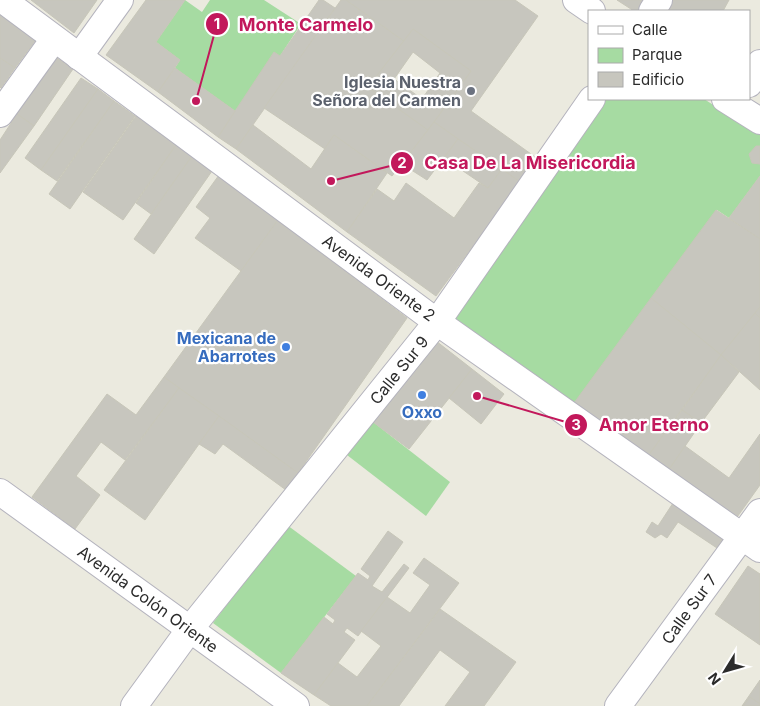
<svg xmlns="http://www.w3.org/2000/svg" width="760" height="706" font-family="Inter,sans-serif">
  <style>
    .green { fill: #a6dba2 }
    .building { fill: #c7c6be; stroke: #c7c6b9; fill-rule: evenodd }
    .lines { fill: none; stroke-linecap: round; stroke-linejoin: round }
    .minor-casing { stroke: #b4b3bd; stroke-width: 28 }
    .minor { stroke: #fff; stroke-width: 26 }
    .worship-dot { fill: #6b7280; stroke: #fff; stroke-width: 2 }
    .shop-dot { fill: #3f7fe0; stroke: #fff; stroke-width: 2 }
    .labels { text-anchor: middle; dominant-baseline: central; stroke-width: 4.5; stroke-linejoin: round; paint-order: stroke }
    .worship-label { font-size: 16px; font-weight: bold; fill: #5b616d; stroke: #fff; text-anchor: end }
    .street-label { font-size: 16px; fill: #2b2b2b; stroke: #fff }
    .shop-label { font-size: 16px; font-weight: bold; fill: #366cbe; stroke: #fff; text-anchor: end }
    .leader { fill: none; stroke: #c2185b; stroke-width: 2 }
    .callout-dot { fill: #c2185b; stroke: #fff; stroke-width: 2 }
    .mark-label { font-size: 15px; text-anchor: middle; font-weight: bold; fill: #fff }
    .callout-label { font-size: 18px; text-anchor: middle; font-weight: bold; fill: #c2185b; stroke: #fff; stroke-width: 4.5; stroke-linejoin: round; paint-order: stroke }
  </style>
  <rect width="100%" height="100%" fill="#ebeadf"/>
  <g class="green">
    <path d="M 185,0 L 202,12 L 210,0 L 264,0 L 301,24 L 280,56 L 235,111 L 175,68 L 180,60 L 156,42 Z"/>
    <path d="M 606,99 L 704,99 L 760,135 L 760,176 L 729,218 L 717,210 L 571,408 L 448,319 Z"/>
    <path d="M 373,422 L 450,482 L 426,516 L 347,455 Z"/>
    <path d="M 287,525 L 356,576 L 281,673 L 213,623 Z"/>
  </g>
  <g class="building">
    <path d="M 31,0 L 97,0 L 74,33 Z"/>
    <path d="M 146,0 L 185,0 L 156,42 L 180,60 L 158,92 L 106,55 Z"/>
    <path d="M 319,0 L 323,0 L 335,8 L 236,149 L 218,137 L 274,52 L 280,56 Z"/>
    <path d="M 341,0 L 346,0 L 404,41 L 368,87 L 428,130 L 392,176 L 334,135 L 325,149 L 264,108 Z"/>
    <path d="M 346,0 L 515,0 L 538,16 L 471,111 L 538,159 L 520,182 L 434,122 L 471,71 L 413,29 L 404,41 Z"/>
    <path d="M 617,0 L 650,0 L 643,11 L 634,11 Z"/>
    <path d="M 673,0 L 729,0 L 723,11 L 666,11 Z"/>
    <path d="M 0,13 L 35,41 L 15,68 L 0,58 Z"/>
    <path d="M 413,29 L 471,71 L 428,130 L 368,87 ZM 413,52 L 440,73 L 422,99 L 394,79 Z"/>
    <path d="M 0,58 L 15,68 L 1,88 L 0,87 Z"/>
    <path d="M 57,58 L 73,69 L 34,126 L 17,114 Z"/>
    <path d="M 175,68 L 235,111 L 218,137 L 158,92 Z"/>
    <path d="M 81,78 L 98,89 L 41,170 L 25,158 Z"/>
    <path d="M 98,89 L 114,101 L 57,181 L 41,170 Z"/>
    <path d="M 114,101 L 135,116 L 70,209 L 49,194 Z"/>
    <path d="M 17,114 L 34,126 L 0,173 L 0,140 Z"/>
    <path d="M 136,116 L 176,145 L 123,220 L 83,192 Z"/>
    <path d="M 434,122 L 458,139 L 427,180 L 402,164 Z"/>
    <path d="M 253,125 L 311,169 L 334,135 L 387,173 L 347,232 L 236,149 Z"/>
    <path d="M 458,139 L 502,169 L 488,188 L 444,158 Z"/>
    <path d="M 176,145 L 192,156 L 151,214 L 136,203 Z"/>
    <path d="M 756,146 L 760,146 L 760,164 L 752,163 L 749,154 Z"/>
    <path d="M 192,156 L 212,171 L 154,254 L 134,239 Z"/>
    <path d="M 502,169 L 520,182 L 436,296 L 347,232 L 377,189 L 394,201 L 406,183 L 454,218 L 479,183 L 488,188 Z"/>
    <path d="M 219,175 L 278,220 L 241,271 L 195,238 L 210,218 L 196,207 Z"/>
    <path d="M 760,176 L 760,239 L 729,218 Z"/>
    <path d="M 716,210 L 760,239 L 760,307 L 721,355 L 651,298 Z"/>
    <path d="M 278,220 L 407,318 L 298,473 L 164,377 Z"/>
    <path d="M 651,298 L 721,355 L 648,456 L 574,403 Z"/>
    <path d="M 760,307 L 760,318 L 755,313 Z"/>
    <path d="M 755,313 L 760,318 L 760,390 L 721,355 Z"/>
    <path d="M 436,341 L 472,369 L 409,449 L 373,422 Z"/>
    <path d="M 721,355 L 739,372 L 701,423 L 682,410 Z"/>
    <path d="M 472,369 L 504,394 L 481,424 L 449,398 Z"/>
    <path d="M 164,377 L 179,388 L 125,460 L 101,442 L 76,476 L 100,495 L 75,529 L 32,497 L 107,394 L 136,415 Z"/>
    <path d="M 179,388 L 219,416 L 145,520 L 104,490 Z"/>
    <path d="M 682,410 L 701,423 L 668,471 L 648,456 Z"/>
    <path d="M 219,416 L 298,473 L 286,490 L 223,444 L 215,454 L 199,444 Z"/>
    <path d="M 760,434 L 760,485 L 735,520 L 668,471 L 685,446 L 729,478 Z"/>
    <path d="M 675,500 L 726,535 L 717,548 L 678,522 L 667,538 L 661,534 L 655,538 L 646,532 L 652,522 L 658,526 Z"/>
    <path d="M 388,531 L 403,542 L 372,586 L 382,592 L 404,564 L 409,568 L 358,636 L 347,628 L 344,632 L 355,640 L 314,695 L 281,673 L 324,617 L 333,624 L 335,620 L 327,614 L 358,573 L 368,580 L 370,576 L 361,569 Z"/>
    <path d="M 424,558 L 459,583 L 367,706 L 331,706 L 314,695 L 338,663 L 357,677 L 381,646 L 361,631 L 387,597 L 410,613 L 430,585 L 413,573 Z"/>
    <path d="M 748,566 L 760,574 L 760,645 L 715,614 Z"/>
    <path d="M 440,609 L 516,662 L 484,706 L 445,706 L 470,672 L 440,650 L 399,706 L 367,706 Z"/>
    <path d="M 760,680 L 760,706 L 742,706 Z"/>
    <path d="M 750,697 L 760,704 L 760,706 L 743,706 Z"/>
  </g>
  <g class="lines">
    <defs>
      <g id="minor">
        <path d="M 3,0 L 437,322 L 760,549"/>
        <path d="M 576,0 L 592,11"/>
        <path d="M 652,11 L 659,0"/>
        <path d="M 79,57 L 120,0"/>
        <path d="M 749,84 L 760,63"/>
        <path d="M 725,99 L 760,121"/>
        <path d="M 0,114 L 54,39"/>
        <path d="M 0,492 L 296,706"/>
        <path d="M 134,706 L 190,629 L 437,322 L 592,99"/>
        <path d="M 618,706 L 760,512"/>
      </g>
    </defs>
    <use href="#minor" class="minor-casing"/>
    <use href="#minor" class="minor"/>
  </g>
  <circle class="worship-dot" cx="471" cy="91" r="5"/>
  <g class="shop-dot">
    <circle cx="286" cy="347" r="5"/>
    <circle cx="422" cy="395" r="5"/>
  </g>
  <g class="labels">
    <g class="worship-label">
      <text x="461" y="82">Iglesia Nuestra<tspan x="461" dy="18">Señora del Carmen</tspan></text>
    </g>
    <g class="street-label">
      <text transform="translate(379 278) rotate(36)">Avenida Oriente 2</text>
      <text transform="translate(399 370) rotate(-51)">Calle Sur 9</text>
      <text transform="translate(148 599) rotate(36)">Avenida Colón Oriente</text>
      <text transform="translate(689 609) rotate(-54)">Calle Sur 7</text>
    </g>
    <g class="shop-label">
      <text x="276" y="338">Mexicana de<tspan x="276" dy="18">Abarrotes</tspan></text>
      <text x="422" y="412" text-anchor="middle">Oxxo</text>
    </g>
  </g>
  <path class="leader" d="M196 101L217 24M331 181L402 163M477 396L576 425"/>
  <g class="callout-dot">
    <circle cx="196" cy="101" r="5"/>
    <circle cx="331" cy="181" r="5"/>
    <circle cx="477" cy="396" r="5"/>
    <circle cx="217" cy="24" r="12"/>
    <circle cx="402" cy="163" r="12"/>
    <circle cx="576" cy="425" r="12"/>
  </g>
  <g class="mark-label">
    <text x="217" y="29">1</text>
    <text x="402" y="168">2</text>
    <text x="576" y="430">3</text>
  </g>
  <g class="callout-label">
    <text x="306" y="31">Monte Carmelo</text>
    <text x="530" y="169">Casa De La Misericordia</text>
    <text x="654" y="431">Amor Eterno</text>
  </g>
  <rect x="588" y="10" width="162" height="90" fill="#ffffff" stroke="#aaaaaa"/>
  <rect x="598" y="26" width="25" height="8" fill="#ffffff" stroke="#aaaaaa"/>
  <text x="632" y="35" font-size="15" fill="#2b2b2b">Calle</text>
  <rect x="598" y="48" width="25" height="15" fill="#a6dba2" stroke="#aaaaaa"/>
  <text x="632" y="60" font-size="15" fill="#2b2b2b">Parque</text>
  <rect x="598" y="72" width="25" height="15" fill="#c7c6be" stroke="#aaaaaa"/>
  <text x="632" y="85" font-size="15" fill="#2b2b2b">Edificio</text>
  <g transform="translate(725 671) rotate(233)" stroke="#ffffff" stroke-width="4" paint-order="stroke">
  <path d="M0-4L9 19L0 12L-9 19Z" fill="#2b2b2b"/>
  <text y="-8" font-size="14" font-weight="bold" text-anchor="middle" fill="#2b2b2b">N</text>
  </g>
</svg>
